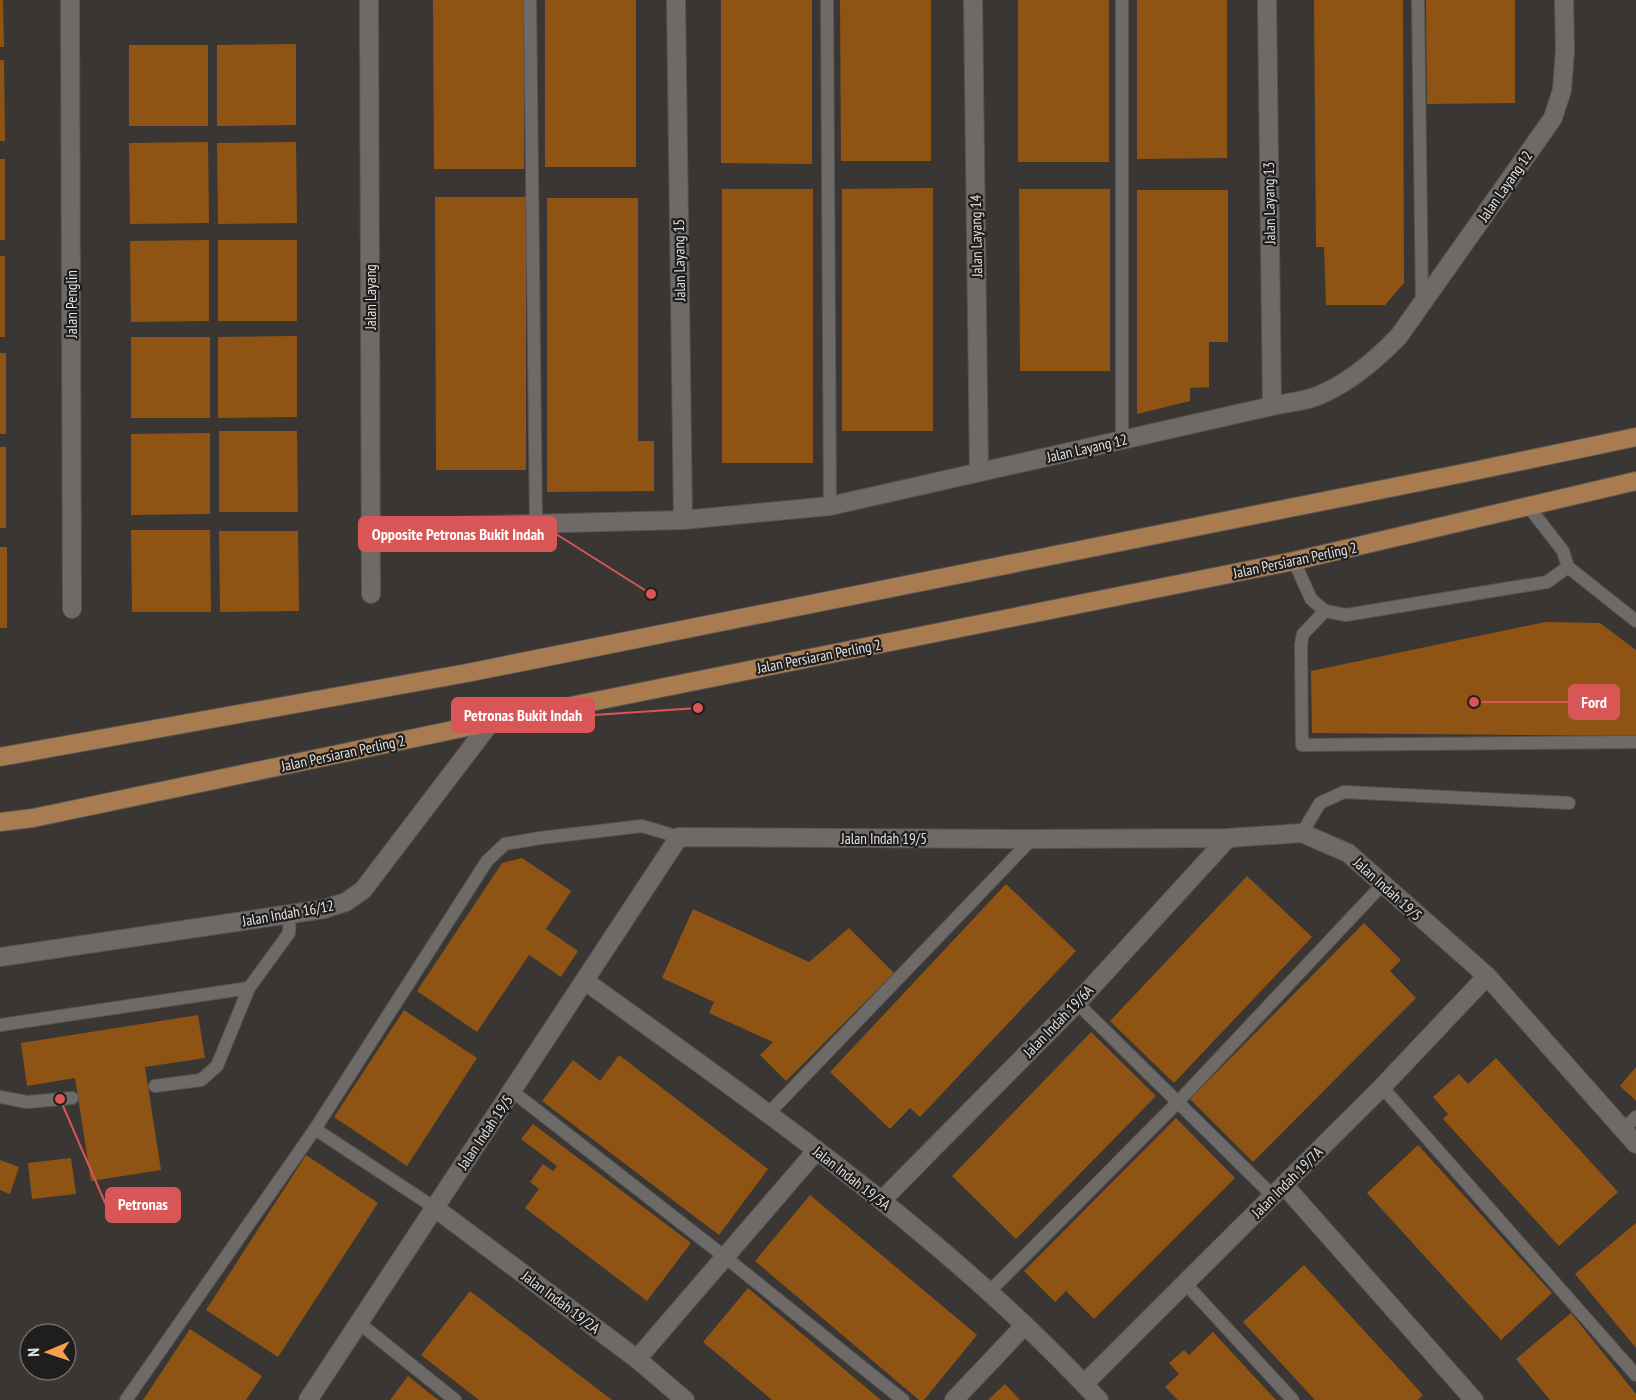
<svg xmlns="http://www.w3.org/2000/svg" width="1636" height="1400" font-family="'PT Sans Narrow',sans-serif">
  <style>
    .building { fill: #8f5413 }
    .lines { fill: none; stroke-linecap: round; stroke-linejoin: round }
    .lane-casing { stroke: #575452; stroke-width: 14 }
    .street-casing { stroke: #575452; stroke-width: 20 }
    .primary-casing { stroke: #575452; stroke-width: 20 }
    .lane { stroke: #6e6a68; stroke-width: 12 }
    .street { stroke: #6e6a68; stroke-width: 18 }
    .primary { stroke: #a87b51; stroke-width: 18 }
    .labels { text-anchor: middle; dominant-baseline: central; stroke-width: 4.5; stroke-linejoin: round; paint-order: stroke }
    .street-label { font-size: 15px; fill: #e3e1df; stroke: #1f1e1d }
    .leader { fill: none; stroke: #d95656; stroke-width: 2 }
    .callout-dot { fill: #d95656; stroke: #1f1e1d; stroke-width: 2 }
    .callout { fill: #d95656; stroke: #d95656; stroke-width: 2 }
    .callout-label { font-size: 16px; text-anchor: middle; font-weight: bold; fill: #fff }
  </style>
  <rect width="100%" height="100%" fill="#393634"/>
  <g class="building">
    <path d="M 0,0 L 3,0 L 4,47 L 0,47 Z"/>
    <path d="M 433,0 L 524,0 L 524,169 L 434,169 Z"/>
    <rect x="545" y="0" width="91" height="167"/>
    <path d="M 721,0 L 812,0 L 812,164 L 721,163 Z"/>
    <path d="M 840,0 L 931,0 L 931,161 L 841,161 Z"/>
    <rect x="1018" y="0" width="91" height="162"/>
    <path d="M 1137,0 L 1227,0 L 1227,158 L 1137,159 Z"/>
    <path d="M 1314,0 L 1403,0 L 1404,283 L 1385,305 L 1326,305 L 1324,247 L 1316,247 Z"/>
    <path d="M 1426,0 L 1515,0 L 1515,103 L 1427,104 Z"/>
    <path d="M 296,44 L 296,125 L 217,126 L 217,45 Z"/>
    <rect x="129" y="45" width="79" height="81"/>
    <path d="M 0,60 L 4,60 L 5,141 L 0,141 Z"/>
    <path d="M 208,142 L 209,223 L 130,224 L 129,143 Z"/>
    <path d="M 296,142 L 297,223 L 218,224 L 217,143 Z"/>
    <rect x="0" y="159" width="5" height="81"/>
    <path d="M 933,188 L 933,431 L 842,431 L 842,189 Z"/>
    <rect x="722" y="189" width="91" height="274"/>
    <path d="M 1019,189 L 1110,189 L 1110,371 L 1020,371 Z"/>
    <path d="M 1137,190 L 1228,190 L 1228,342 L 1209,342 L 1209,387 L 1190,388 L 1190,401 L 1137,414 Z"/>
    <path d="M 435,197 L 526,197 L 526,470 L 436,470 Z"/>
    <path d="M 547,198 L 638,198 L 638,441 L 654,441 L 654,491 L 547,492 Z"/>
    <path d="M 209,240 L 209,321 L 131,322 L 130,241 Z"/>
    <rect x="218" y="240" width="79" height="81"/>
    <rect x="0" y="256" width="5" height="81"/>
    <path d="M 297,336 L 297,417 L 218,418 L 218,337 Z"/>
    <rect x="131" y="337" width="79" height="81"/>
    <rect x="0" y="353" width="6" height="81"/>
    <path d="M 219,431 L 297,431 L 298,512 L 219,512 Z"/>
    <path d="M 210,433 L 210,514 L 131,515 L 131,434 Z"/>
    <rect x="0" y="447" width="6" height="81"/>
    <path d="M 131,530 L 210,530 L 211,612 L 132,612 Z"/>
    <path d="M 219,531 L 298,531 L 299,611 L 220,612 Z"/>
    <rect x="0" y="547" width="7" height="81"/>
    <path d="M 1545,622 L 1600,623 L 1636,650 L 1636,736 L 1312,733 L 1311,671 Z"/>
    <path d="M 522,858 L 571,891 L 546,929 L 578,951 L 561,977 L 529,955 L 477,1032 L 417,991 L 502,863 Z"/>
    <path d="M 1247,876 L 1312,937 L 1174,1083 L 1110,1021 Z"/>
    <path d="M 1006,884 L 1076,951 L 920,1117 L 910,1108 L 890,1129 L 830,1072 Z"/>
    <path d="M 693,909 L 809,962 L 849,928 L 894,973 L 786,1081 L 760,1055 L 773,1042 L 709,1013 L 714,1002 L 662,978 Z"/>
    <path d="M 1364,923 L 1401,960 L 1390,971 L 1416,998 L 1253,1162 L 1190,1099 Z"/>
    <path d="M 404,1010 L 477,1058 L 407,1166 L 334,1117 Z"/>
    <path d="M 198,1015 L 205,1058 L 145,1067 L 161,1170 L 91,1181 L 75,1078 L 27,1086 L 21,1043 Z"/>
    <path d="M 1091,1032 L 1156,1096 L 1016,1239 L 952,1176 Z"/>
    <path d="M 619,1055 L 768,1169 L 719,1235 L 542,1101 L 573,1060 L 600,1081 Z"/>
    <path d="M 1496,1058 L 1618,1192 L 1559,1246 L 1443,1119 L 1448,1114 L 1433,1097 L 1459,1074 L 1468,1084 Z"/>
    <path d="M 1636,1067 L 1636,1101 L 1620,1086 Z"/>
    <path d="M 1176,1118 L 1235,1178 L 1094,1319 L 1066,1291 L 1055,1302 L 1024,1271 Z"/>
    <path d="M 533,1124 L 691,1243 L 647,1301 L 525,1208 L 539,1189 L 530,1182 L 543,1164 L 553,1171 L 557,1166 L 521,1139 Z"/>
    <path d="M 1418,1145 L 1552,1293 L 1501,1340 L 1367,1193 Z"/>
    <path d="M 306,1155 L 378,1203 L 278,1357 L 206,1310 Z"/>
    <path d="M 71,1158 L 76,1194 L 32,1199 L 28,1163 Z"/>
    <path d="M 0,1160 L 19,1167 L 10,1194 L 0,1190 Z"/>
    <path d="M 810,1195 L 977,1335 L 924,1400 L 919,1400 L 755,1261 Z"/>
    <path d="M 1636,1223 L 1636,1348 L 1575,1274 Z"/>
    <path d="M 1304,1265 L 1423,1395 L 1418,1400 L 1315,1400 L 1243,1322 Z"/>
    <path d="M 748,1288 L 795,1328 L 881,1400 L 772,1400 L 727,1362 L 703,1342 Z"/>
    <path d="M 470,1291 L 566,1365 L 612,1400 L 479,1400 L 421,1355 Z"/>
    <path d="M 1571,1313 L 1636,1394 L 1636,1400 L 1550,1400 L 1516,1359 Z"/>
    <path d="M 190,1329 L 262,1376 L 246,1400 L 143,1400 Z"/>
    <path d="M 1213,1332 L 1237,1358 L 1276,1400 L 1178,1400 L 1165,1387 L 1179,1374 L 1169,1363 L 1184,1350 L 1189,1355 Z"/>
    <path d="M 408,1376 L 433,1396 L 439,1400 L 390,1400 Z"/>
    <path d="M 1005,1384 L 1020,1400 L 988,1400 Z"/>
  </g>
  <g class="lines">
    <defs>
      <g id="lane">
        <path d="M 530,0 L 536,524"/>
        <path d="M 827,0 L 830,506"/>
        <path d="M 1122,0 L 1122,440"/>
        <path d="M 1418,0 L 1422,303"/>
        <path d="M 1294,561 L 1311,599 L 1325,611 L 1346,615 L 1547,582 L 1568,567 L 1563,551 L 1528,506"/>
        <path d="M 1568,567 L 1636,621"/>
        <path d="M 1325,611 L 1303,634 L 1301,644 L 1302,745 L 1636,742"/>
        <path d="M 1302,833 L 1320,803 L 1344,792 L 1569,803"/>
        <path d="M 1077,1003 L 1273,1196"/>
        <path d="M 0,1025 L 249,988"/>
        <path d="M 155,1086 L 201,1080 L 217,1066 L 249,988 L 289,933 L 290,913"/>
        <path d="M 1382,1087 L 1636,1375"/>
        <path d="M 512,1091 L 725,1257 L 903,1400"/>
        <path d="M 0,1097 L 27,1102 L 72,1098"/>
        <path d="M 769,1113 L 1032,839"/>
        <path d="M 315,1129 L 435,1208"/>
        <path d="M 1623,1130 L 1636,1117"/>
        <path d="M 1185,1283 L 1293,1400"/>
        <path d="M 989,1292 L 1177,1103 L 1382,885"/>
        <path d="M 359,1323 L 455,1400"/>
        <path d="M 126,1400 L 315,1129 L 487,861 L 505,844 L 540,838 L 642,826 L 679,837"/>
      </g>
      <g id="street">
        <path d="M 70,0 L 72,609"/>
        <path d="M 369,0 L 371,594"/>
        <path d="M 676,0 L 683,520"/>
        <path d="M 973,0 L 979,472"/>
        <path d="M 1267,0 L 1272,406"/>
        <path d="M 370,528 L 683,520 L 830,506 L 1272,406 C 1284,403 1297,402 1308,399 C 1341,390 1376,360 1399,336 L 1553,118 L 1562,90 L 1565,50 L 1564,0"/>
        <path d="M 0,957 L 324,909 L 346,902 L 363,890 L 491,722"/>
        <path d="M 585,981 C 764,1110 948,1237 1099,1400"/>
        <path d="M 1284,1185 L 1474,1400"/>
        <path d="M 882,1200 L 1077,1003 L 1228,838"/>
        <path d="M 435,1208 L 637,1359 L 685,1400"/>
        <path d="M 637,1359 L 817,1150"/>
        <path d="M 1084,1384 L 1382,1087 L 1487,976"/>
        <path d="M 308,1400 L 679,837 L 1032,839 L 1228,838 L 1302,833 L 1348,853 L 1487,976 L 1636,1144"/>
        <path d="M 954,1400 L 1024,1326"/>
      </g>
      <g id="primary">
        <path d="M 0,757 L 467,673 L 1469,472 L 1636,437"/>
        <path d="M 0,822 L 33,818 L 491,722 L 1294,561 L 1636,481"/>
      </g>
    </defs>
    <use href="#lane" class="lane-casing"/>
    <use href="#street" class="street-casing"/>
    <use href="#primary" class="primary-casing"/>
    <use href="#lane" class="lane"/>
    <use href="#street" class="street"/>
    <use href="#primary" class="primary"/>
  </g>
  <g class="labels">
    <g class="street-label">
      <text transform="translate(1505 186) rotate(-55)">Jalan Layang 12</text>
      <text transform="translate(1269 203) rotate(-91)">Jalan Layang 13</text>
      <text transform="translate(976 236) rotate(-91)">Jalan Layang 14</text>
      <text transform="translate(679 260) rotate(-91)">Jalan Layang 15</text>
      <text transform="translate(370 297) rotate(-90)">Jalan Layang</text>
      <text transform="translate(71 304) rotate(-90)">Jalan Penglin</text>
      <text transform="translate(1087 448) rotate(-13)">Jalan Layang 12</text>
      <text transform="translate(1295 560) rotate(-12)">Jalan Persiaran Perling 2</text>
      <text transform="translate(819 656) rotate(-11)">Jalan Persiaran Perling 2</text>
      <text transform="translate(343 753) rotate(-12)">Jalan Persiaran Perling 2</text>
      <text x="884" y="838">Jalan Indah 19/5</text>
      <text transform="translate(1388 889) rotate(42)">Jalan Indah 19/5</text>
      <text transform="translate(288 913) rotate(-10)">Jalan Indah 16/12</text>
      <text transform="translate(1058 1021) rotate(-46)">Jalan Indah 19/6A</text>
      <text transform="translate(485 1132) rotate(-56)">Jalan Indah 19/5</text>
      <text transform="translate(852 1178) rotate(38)">Jalan Indah 19/3A</text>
      <text transform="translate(1287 1182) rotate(-45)">Jalan Indah 19/7A</text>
      <text transform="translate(561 1302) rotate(37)">Jalan Indah 19/2A</text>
    </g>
  </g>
  <path class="leader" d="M651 594L556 534M1474 702L1569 702M698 708L594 715M60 1099L106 1205"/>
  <g class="callout-dot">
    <circle cx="651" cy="594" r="6"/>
    <circle cx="1474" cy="702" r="6"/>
    <circle cx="698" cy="708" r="6"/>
    <circle cx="60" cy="1099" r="6"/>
  </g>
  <g class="callout">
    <rect x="359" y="517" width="197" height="34" rx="6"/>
    <rect x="1569" y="685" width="50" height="34" rx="6"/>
    <rect x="452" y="698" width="142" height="34" rx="6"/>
    <rect x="106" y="1188" width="74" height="34" rx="6"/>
  </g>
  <g class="callout-label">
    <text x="458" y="540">Opposite Petronas Bukit Indah</text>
    <text x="1594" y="708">Ford</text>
    <text x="523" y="721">Petronas Bukit Indah</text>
    <text x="143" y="1210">Petronas</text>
  </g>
  <g transform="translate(48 1352) rotate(268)"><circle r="28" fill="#1f1e1d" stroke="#6d6c6b" stroke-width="1.5"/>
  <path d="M0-4.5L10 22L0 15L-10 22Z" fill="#f8a04b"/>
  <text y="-9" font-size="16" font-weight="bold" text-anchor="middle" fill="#e3e1df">N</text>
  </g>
</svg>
